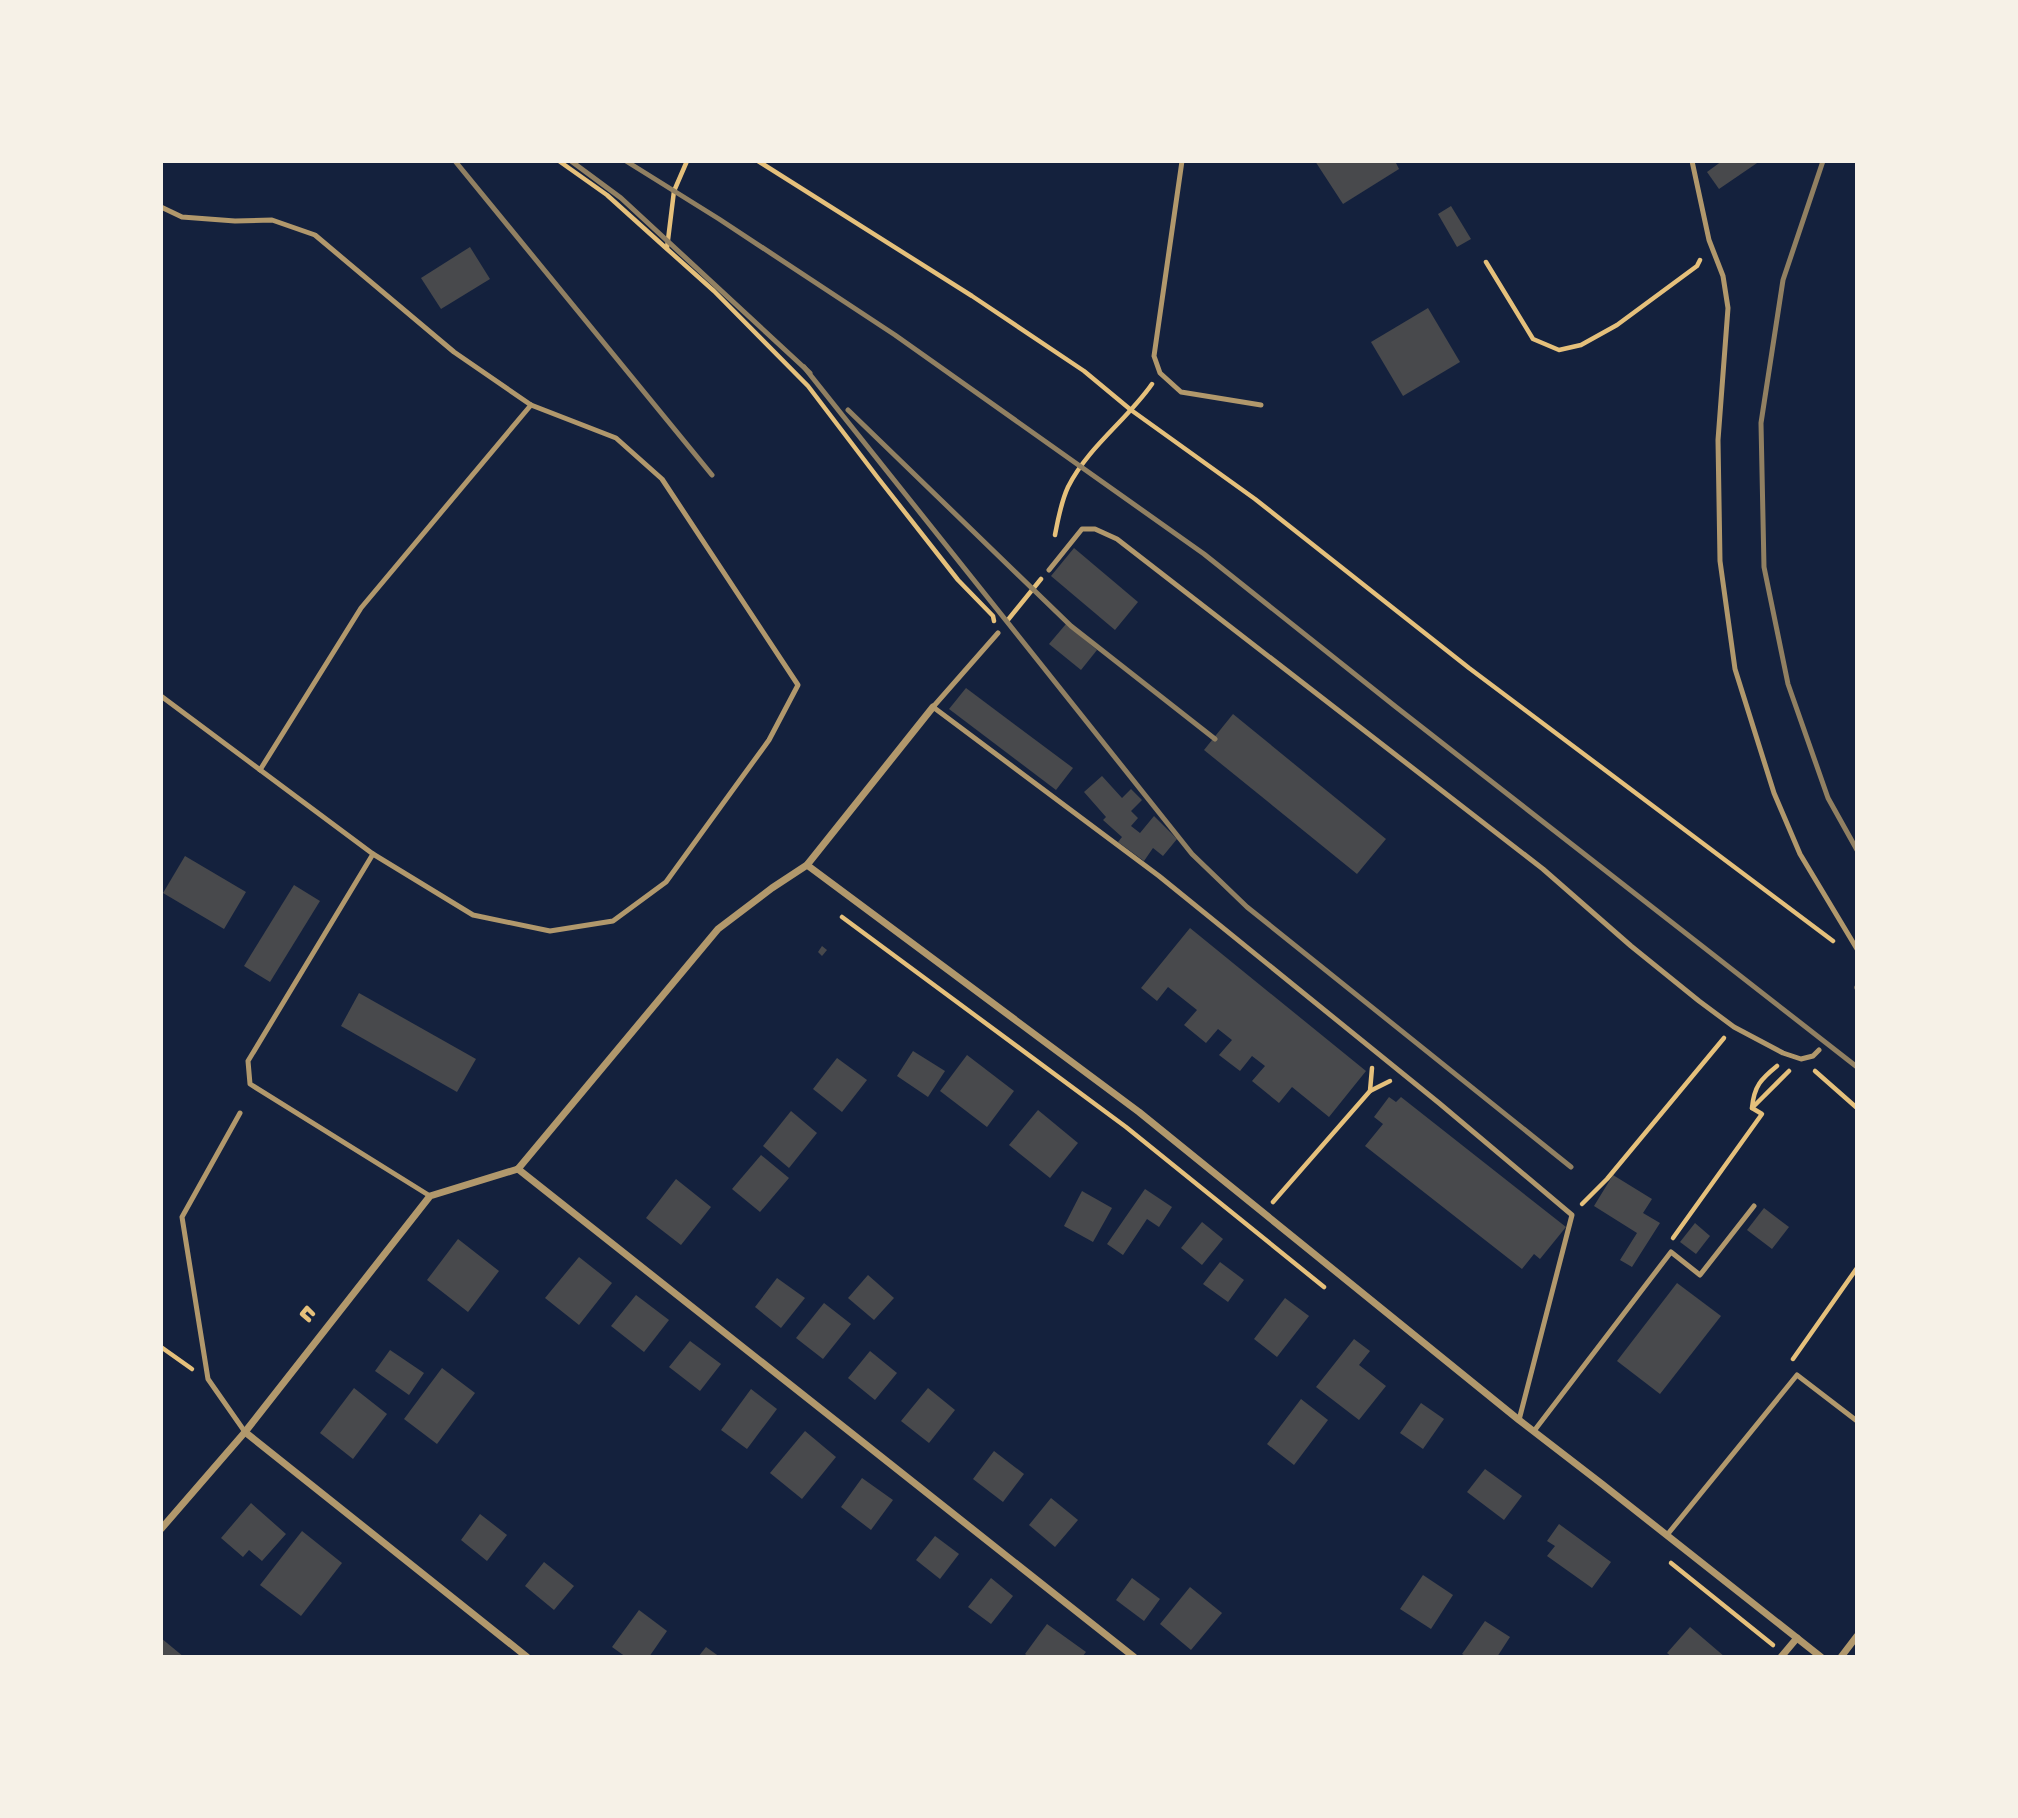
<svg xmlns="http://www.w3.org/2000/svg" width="2018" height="1818" font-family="'Exo 2',sans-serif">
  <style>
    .building { fill: #48494c }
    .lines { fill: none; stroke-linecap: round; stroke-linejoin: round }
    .path { stroke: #e5c07b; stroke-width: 4.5 }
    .service { stroke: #b1986c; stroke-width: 5 }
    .minor { stroke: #b1986c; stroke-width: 7 }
    .rail { stroke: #918062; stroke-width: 5 }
  </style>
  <rect width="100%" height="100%" fill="#14213d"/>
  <g class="building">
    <path d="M 1315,161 L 1395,161 L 1399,169 L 1343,204 Z"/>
    <path d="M 1722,161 L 1760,161 L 1719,189 L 1707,172 Z"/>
    <path d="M 1451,206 L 1471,239 L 1457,247 L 1438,214 Z"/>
    <path d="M 470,247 L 490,279 L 441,309 L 421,278 Z"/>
    <path d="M 1428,308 L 1460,362 L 1403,396 L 1371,342 Z"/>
    <path d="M 1074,548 L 1138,602 L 1115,630 L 1051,576 Z"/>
    <path d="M 1066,624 L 1097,650 L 1081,670 L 1049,644 Z"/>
    <path d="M 966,688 L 1073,768 L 1056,790 L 949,709 Z"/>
    <path d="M 1233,714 L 1386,839 L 1357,874 L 1204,750 Z"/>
    <path d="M 1102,776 L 1122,798 L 1131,789 L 1142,800 L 1131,811 L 1138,818 L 1131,826 L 1140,833 L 1154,816 L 1177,839 L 1163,856 L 1153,848 L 1144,861 L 1118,842 L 1122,837 L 1103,820 L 1106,817 L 1084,792 Z"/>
    <path d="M 185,856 L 246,892 L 224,929 L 163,893 Z"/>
    <path d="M 294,885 L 320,901 L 270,982 L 244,966 Z"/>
    <path d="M 1190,928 L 1366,1071 L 1329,1117 L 1292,1087 L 1279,1103 L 1252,1081 L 1265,1066 L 1252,1056 L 1240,1071 L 1219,1055 L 1232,1040 L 1218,1029 L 1206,1043 L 1184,1025 L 1197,1010 L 1168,987 L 1157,1001 L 1141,988 Z"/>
    <path d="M 822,946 L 827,950 L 822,956 L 818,952 Z"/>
    <path d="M 359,993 L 476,1059 L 457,1092 L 341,1026 Z"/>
    <path d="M 913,1051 L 945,1071 L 928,1097 L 897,1076 Z"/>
    <path d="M 967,1055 L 1014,1091 L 987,1127 L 940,1091 Z"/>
    <path d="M 837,1058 L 867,1080 L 842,1112 L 813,1089 Z"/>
    <path d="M 1389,1097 L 1396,1102 L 1401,1097 L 1566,1227 L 1540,1259 L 1534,1254 L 1522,1269 L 1365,1146 L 1383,1124 L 1374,1117 Z"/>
    <path d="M 1038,1110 L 1078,1143 L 1050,1178 L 1009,1145 Z"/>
    <path d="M 791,1111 L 817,1133 L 789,1168 L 763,1146 Z"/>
    <path d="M 761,1155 L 789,1178 L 760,1212 L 732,1189 Z"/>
    <path d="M 1613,1175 L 1652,1199 L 1643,1213 L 1660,1223 L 1632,1267 L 1620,1260 L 1637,1233 L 1594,1206 Z"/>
    <path d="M 676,1179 L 711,1207 L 681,1245 L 646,1218 Z"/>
    <path d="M 1145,1189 L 1172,1207 L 1159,1227 L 1147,1219 L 1123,1255 L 1107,1244 Z"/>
    <path d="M 1082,1191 L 1112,1208 L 1093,1242 L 1064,1226 Z"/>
    <path d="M 1764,1208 L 1789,1227 L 1772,1249 L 1747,1230 Z"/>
    <path d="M 1202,1222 L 1223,1239 L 1202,1265 L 1181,1248 Z"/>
    <path d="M 1695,1223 L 1710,1236 L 1696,1254 L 1680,1242 Z"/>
    <path d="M 458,1239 L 499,1271 L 468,1312 L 427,1280 Z"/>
    <path d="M 579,1257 L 612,1283 L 579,1325 L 545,1298 Z"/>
    <path d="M 1220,1262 L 1244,1280 L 1228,1302 L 1203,1284 Z"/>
    <path d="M 868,1275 L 894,1298 L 874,1320 L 848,1298 Z"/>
    <path d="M 777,1278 L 805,1298 L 781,1328 L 755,1307 Z"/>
    <path d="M 1677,1283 L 1721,1316 L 1660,1394 L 1617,1361 Z"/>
    <path d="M 636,1295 L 669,1320 L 644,1352 L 611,1326 Z"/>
    <path d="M 1285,1298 L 1309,1316 L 1277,1357 L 1254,1339 Z"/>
    <path d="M 824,1303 L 851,1324 L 823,1359 L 796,1338 Z"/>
    <path d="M 1354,1339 L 1370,1351 L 1359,1365 L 1386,1386 L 1359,1420 L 1316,1387 Z"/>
    <path d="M 690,1341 L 721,1364 L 700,1391 L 669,1367 Z"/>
    <path d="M 390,1350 L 424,1373 L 409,1395 L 375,1371 Z"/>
    <path d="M 870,1351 L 897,1373 L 875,1400 L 848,1378 Z"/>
    <path d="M 442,1368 L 475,1393 L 437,1444 L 404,1419 Z"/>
    <path d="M 354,1388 L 387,1414 L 353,1459 L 320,1433 Z"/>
    <path d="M 928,1388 L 955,1410 L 929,1443 L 901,1421 Z"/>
    <path d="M 751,1389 L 777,1409 L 747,1449 L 721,1430 Z"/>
    <path d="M 1301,1399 L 1328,1420 L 1294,1465 L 1267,1444 Z"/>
    <path d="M 1421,1403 L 1444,1419 L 1423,1449 L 1400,1433 Z"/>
    <path d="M 805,1431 L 836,1457 L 802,1499 L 770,1473 Z"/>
    <path d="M 994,1451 L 1024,1474 L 1003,1502 L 973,1479 Z"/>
    <path d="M 1485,1469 L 1522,1496 L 1504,1520 L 1467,1492 Z"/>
    <path d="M 862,1478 L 893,1500 L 871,1530 L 841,1507 Z"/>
    <path d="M 1051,1498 L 1078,1520 L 1055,1547 L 1029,1525 Z"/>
    <path d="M 251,1503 L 286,1534 L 262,1561 L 249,1550 L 243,1557 L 221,1538 Z"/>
    <path d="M 480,1514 L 507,1535 L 487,1561 L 461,1540 Z"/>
    <path d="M 1559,1524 L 1611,1562 L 1592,1588 L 1547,1556 L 1555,1546 L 1547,1541 Z"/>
    <path d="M 302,1531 L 342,1563 L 301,1616 L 260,1585 Z"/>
    <path d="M 935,1536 L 959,1554 L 940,1579 L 916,1560 Z"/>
    <path d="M 544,1562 L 574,1586 L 554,1610 L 525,1586 Z"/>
    <path d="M 1423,1575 L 1453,1595 L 1431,1629 L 1400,1609 Z"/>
    <path d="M 991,1578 L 1013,1596 L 991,1624 L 968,1607 Z"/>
    <path d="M 1132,1578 L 1160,1599 L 1144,1621 L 1116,1600 Z"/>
    <path d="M 1190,1587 L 1222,1613 L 1191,1650 L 1160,1624 Z"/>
    <path d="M 639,1610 L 667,1631 L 649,1657 L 626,1657 L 612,1647 Z"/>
    <path d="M 1485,1621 L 1510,1637 L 1497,1657 L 1467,1657 L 1462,1654 Z"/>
    <path d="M 1047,1624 L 1086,1652 L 1082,1657 L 1029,1657 L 1025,1654 Z"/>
    <path d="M 1690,1627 L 1725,1657 L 1672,1657 L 1667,1653 Z"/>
    <path d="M 161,1638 L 184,1657 L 161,1657 Z"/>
    <path d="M 706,1647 L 720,1657 L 698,1657 Z"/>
  </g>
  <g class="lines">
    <g class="path">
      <path d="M 559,161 L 607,195 L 667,249 L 714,291 L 808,386 L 878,478 L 958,580 L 993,616 L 994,621"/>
      <path d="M 758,161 L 972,296 L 1084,371 L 1131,410 L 1255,499 L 1469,668 L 1833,941"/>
      <path d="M 667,248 L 674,191 L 687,161"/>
      <path d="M 1486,262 L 1533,339 L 1559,350 L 1581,345 L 1617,325 L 1697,266 L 1700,260"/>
      <path d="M 1055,535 C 1058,519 1061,502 1068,487 C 1088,447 1127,420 1152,384"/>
      <path d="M 1007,621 L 1041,579"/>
      <path d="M 842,917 L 1126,1127 L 1324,1287"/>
      <path d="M 1815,1071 L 1857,1108"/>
      <path d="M 1370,1091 L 1390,1081"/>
      <path d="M 1753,1107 L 1789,1071"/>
      <path d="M 1752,1108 C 1754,1086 1761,1079 1777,1066"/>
      <path d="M 1273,1202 L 1370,1091 L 1372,1068"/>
      <path d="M 1582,1204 L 1607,1179 L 1724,1038"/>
      <path d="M 1673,1238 L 1762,1114 L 1752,1108"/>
      <path d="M 309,1320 L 302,1314 L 307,1308 L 313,1314"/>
      <path d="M 161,1347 L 192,1369"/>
      <path d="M 1793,1359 L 1857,1268"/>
      <path d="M 1671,1563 L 1773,1645"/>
    </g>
    <g class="service">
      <path d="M 1182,161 L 1154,356 L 1160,373 L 1181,392 L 1261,405"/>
      <path d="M 1692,161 L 1709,240 L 1723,276 L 1728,308 L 1718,440 L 1720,561 L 1735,669 L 1774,793 L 1800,854 L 1857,949"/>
      <path d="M 161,207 L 182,217 L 235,221 L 272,220 L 315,235 L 454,352 L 531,405 L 616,438 L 662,479 L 798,685 L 769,740 L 666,882 L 613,921 L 550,931 L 473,915 L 373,854 L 161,696"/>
      <path d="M 1049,570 L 1082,529 L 1095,529 L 1117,539 L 1543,869 L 1631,946 L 1699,1001 L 1734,1027 L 1783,1053 L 1801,1059 L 1813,1056 L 1819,1050"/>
      <path d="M 998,633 L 933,707 L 1159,876 L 1439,1103 L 1572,1215 L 1519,1420"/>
      <path d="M 260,770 L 361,608 L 531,405"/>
      <path d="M 373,854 L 248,1061 L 250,1084 L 430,1196"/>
      <path d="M 1857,988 L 1857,987"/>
      <path d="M 240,1113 L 182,1217 L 208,1379 L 245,1432"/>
      <path d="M 1534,1431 L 1671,1252 L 1700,1275 L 1754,1206"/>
      <path d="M 1667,1535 L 1797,1375 L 1857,1421"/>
    </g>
    <g class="minor">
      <path d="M 807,865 L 1139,1112 L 1519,1420 L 1602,1484 L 1821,1657"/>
      <path d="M 518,1169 L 1134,1657"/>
      <path d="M 518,1169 L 718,929 L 772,888 L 807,865 L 933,707"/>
      <path d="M 245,1432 L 527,1657"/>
      <path d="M 161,1529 L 245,1432 L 430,1196 L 518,1169"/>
      <path d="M 1781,1657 L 1797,1638"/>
      <path d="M 1841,1657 L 1857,1636"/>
    </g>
    <g class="rail">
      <path d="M 455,161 L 712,475"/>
      <path d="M 571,161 L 621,198 L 810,373"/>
      <path d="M 626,161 L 719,219 L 895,335 L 1204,554 L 1396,707 L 1857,1067"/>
      <path d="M 1823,161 L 1783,280 L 1761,423 L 1764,567 L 1788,684 L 1828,798 L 1857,850"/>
      <path d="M 804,367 L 1192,854 L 1247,907 L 1571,1167"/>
      <path d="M 848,410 L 1071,626 L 1215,739"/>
    </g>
  </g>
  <rect width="2018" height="1818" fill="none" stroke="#f6f1e7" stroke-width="326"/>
</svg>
